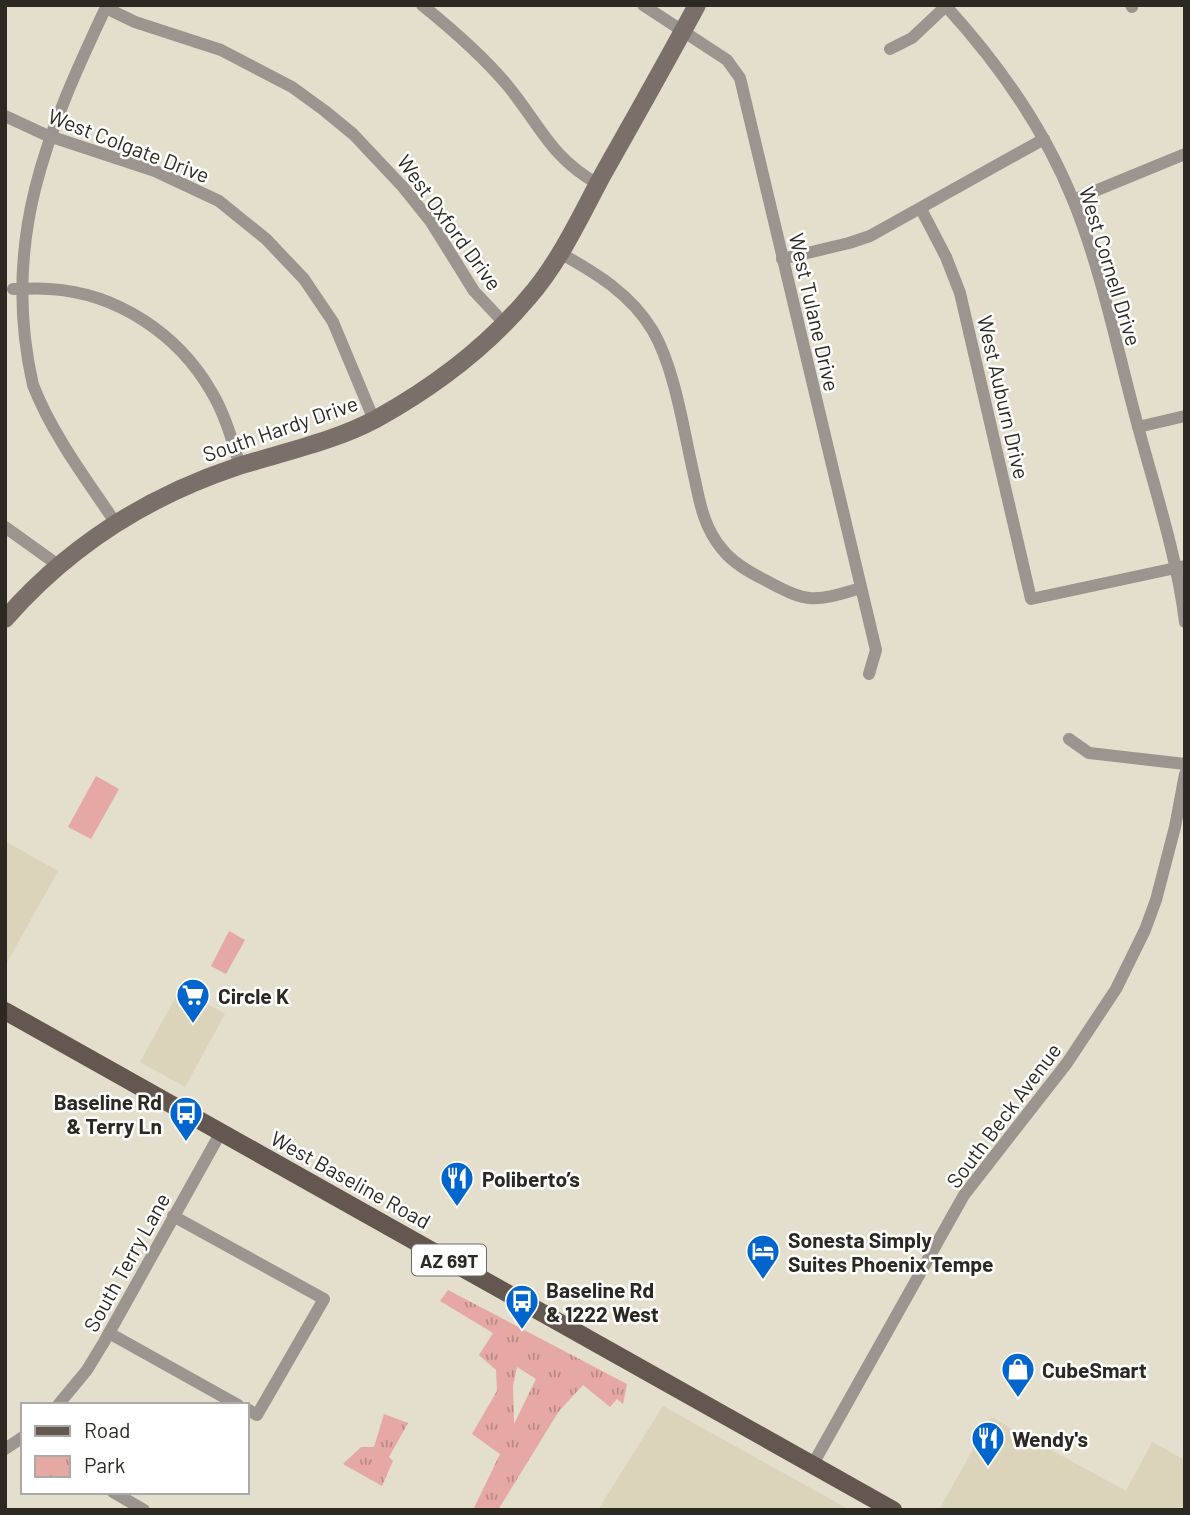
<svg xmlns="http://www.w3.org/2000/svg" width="1190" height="1515" font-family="Barlow,sans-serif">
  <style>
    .built { fill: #dbd3ba }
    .park { fill: url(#park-tufts); fill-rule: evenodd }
    .garden { fill: #e5a8a3 }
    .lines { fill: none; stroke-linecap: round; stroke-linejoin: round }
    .street { stroke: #9b948f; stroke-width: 12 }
    .secondary { stroke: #7a7069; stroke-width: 18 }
    .primary { stroke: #63574f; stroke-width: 18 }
    .labels { text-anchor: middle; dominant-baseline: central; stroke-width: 5; stroke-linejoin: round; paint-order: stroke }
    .shield { fill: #fff; stroke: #6b6964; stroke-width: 2 }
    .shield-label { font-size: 19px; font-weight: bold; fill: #2b2922 }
    .street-label { font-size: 21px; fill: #2b2922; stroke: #fff }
    .poi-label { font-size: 21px; font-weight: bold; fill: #2b2922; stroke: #fff; text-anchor: start }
  </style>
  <defs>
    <pattern id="park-tufts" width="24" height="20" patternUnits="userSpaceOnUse" patternTransform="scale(1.75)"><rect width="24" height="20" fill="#e5a8a3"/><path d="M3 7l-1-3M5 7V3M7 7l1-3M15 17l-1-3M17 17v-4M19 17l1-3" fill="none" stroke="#ba8984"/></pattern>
  </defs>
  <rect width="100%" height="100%" fill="#e4decc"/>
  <g class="built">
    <path d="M 5,841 L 58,871 L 5,966 Z"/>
    <path d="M 180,989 L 225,1014 L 185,1087 L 140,1062 Z"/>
    <path d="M 663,1406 L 850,1510 L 598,1510 Z"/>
    <path d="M 991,1417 L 1126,1491 L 1152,1442 L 1185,1460 L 1185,1510 L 939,1510 Z"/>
  </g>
  <g class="park">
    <path d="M 448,1290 L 627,1384 L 623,1404 L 617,1399 L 610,1407 L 583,1385 L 559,1411 L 498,1510 L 473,1510 L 500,1454 L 472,1434 L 497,1391 L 496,1370 L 479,1355 L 493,1333 L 440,1301 ZM 517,1367 L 536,1379 L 514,1424 L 513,1386 Z"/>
    <path d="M 384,1414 L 408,1423 L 389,1457 L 393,1461 L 382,1486 L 343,1464 L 361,1447 L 374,1447 Z"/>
  </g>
  <g class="garden">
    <path d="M 96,776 L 119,789 L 91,839 L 68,827 Z"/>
    <path d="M 229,931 L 245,940 L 226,974 L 211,966 Z"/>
  </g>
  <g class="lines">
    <g class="street">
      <path d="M 107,5 C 47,132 0,241 33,385 C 52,434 86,479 115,522"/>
      <path d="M 422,5 C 453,30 483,56 508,86 C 540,125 551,158 598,184"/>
      <path d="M 643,5 L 727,60 L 740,78 L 876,650 L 869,674"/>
      <path d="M 945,5 C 997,62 1044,128 1073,200 C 1103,274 1118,354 1139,430 C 1156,493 1177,557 1185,622"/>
      <path d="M 1131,5 L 1132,7"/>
      <path d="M 106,8 L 135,22 L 221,50 L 292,87 L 325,111 L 353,134 L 403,187 L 431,222 L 474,291 L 505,324"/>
      <path d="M 890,49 L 912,38 L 947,5"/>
      <path d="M 5,116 L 46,135 L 155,171 L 219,201 L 266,239 L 304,279 L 333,322 L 374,420"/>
      <path d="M 1073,200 L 1185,154"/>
      <path d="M 921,209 L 946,257 L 960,293 L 1031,599 L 1185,566"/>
      <path d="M 560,253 C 596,273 631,294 653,331 C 676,371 684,434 695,480 C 700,505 705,529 722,549 C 733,563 749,572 765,580 C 809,604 813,602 861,588"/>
      <path d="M 782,259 L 849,243 L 870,236 L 1044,139"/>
      <path d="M 13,289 C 25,289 38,288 50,289 C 117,293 178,334 211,391 C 225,414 232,440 240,466"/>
      <path d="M 1138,427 L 1185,416"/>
      <path d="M 5,527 L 58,565"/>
      <path d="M 1069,739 L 1089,753 L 1185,764"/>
      <path d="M 173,1216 L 324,1299 L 257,1415 L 247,1409"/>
      <path d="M 109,1333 L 238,1405"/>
      <path d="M 58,1405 L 87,1370 L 104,1342 L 221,1132"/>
      <path d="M 5,1449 L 23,1437"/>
      <path d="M 813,1464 L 964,1195 L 1067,1063 L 1116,989 L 1145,930 L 1156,900 L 1175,827 L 1185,774"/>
      <path d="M 113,1492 L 144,1510"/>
    </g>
    <path class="secondary" d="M 5,619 C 68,547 146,497 236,467 C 283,452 333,442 376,419 C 434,387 485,349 528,298 C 559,263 580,217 602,176 C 634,119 666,63 697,5"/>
    <path class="primary" d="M 5,1011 L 893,1510"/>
  </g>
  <defs>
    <symbol id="supermarket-pin" viewBox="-11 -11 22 30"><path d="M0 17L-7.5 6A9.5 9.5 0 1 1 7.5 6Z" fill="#0065cd" stroke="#fff"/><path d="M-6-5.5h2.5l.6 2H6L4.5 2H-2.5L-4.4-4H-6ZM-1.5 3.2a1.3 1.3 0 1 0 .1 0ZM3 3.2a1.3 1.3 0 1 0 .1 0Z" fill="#fff"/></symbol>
    <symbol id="bus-pin" viewBox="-11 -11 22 30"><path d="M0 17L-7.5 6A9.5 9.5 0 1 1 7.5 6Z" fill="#0065cd" stroke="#fff"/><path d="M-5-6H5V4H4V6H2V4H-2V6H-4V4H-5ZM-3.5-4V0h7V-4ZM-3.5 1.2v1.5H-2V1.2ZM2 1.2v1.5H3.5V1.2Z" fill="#fff"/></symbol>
    <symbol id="restaurant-pin" viewBox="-11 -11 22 30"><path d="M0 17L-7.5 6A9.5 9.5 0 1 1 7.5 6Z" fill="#0065cd" stroke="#fff"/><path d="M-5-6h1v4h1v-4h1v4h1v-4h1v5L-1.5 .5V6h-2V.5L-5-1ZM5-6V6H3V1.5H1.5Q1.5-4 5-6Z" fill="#fff"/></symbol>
    <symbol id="hotel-pin" viewBox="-11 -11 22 30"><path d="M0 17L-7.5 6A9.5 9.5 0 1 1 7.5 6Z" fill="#0065cd" stroke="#fff"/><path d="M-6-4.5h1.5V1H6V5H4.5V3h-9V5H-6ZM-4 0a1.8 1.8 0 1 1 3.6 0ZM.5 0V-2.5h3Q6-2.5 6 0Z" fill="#fff"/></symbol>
    <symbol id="shop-pin" viewBox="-11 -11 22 30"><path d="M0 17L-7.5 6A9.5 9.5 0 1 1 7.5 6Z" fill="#0065cd" stroke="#fff"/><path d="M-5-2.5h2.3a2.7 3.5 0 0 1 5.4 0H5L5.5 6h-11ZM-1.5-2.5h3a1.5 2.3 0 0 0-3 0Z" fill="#fff"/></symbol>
  </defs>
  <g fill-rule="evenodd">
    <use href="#supermarket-pin" x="174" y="976" width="38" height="52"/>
    <use href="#bus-pin" x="167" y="1094" width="38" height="52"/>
    <use href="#restaurant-pin" x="438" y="1159" width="38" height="52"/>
    <use href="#hotel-pin" x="744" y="1232" width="38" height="52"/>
    <use href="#bus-pin" x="503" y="1282" width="38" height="52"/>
    <use href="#shop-pin" x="999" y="1350" width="38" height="52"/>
    <use href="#restaurant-pin" x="969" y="1419" width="38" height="52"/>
  </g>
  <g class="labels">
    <rect class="shield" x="412" y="1244.5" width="74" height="31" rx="5"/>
    <g class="shield-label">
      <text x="449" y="1260">AZ 69T</text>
    </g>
    <g class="street-label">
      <text transform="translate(129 145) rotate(21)">West Colgate Drive</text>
      <text transform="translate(450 222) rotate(54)">West Oxford Drive</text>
      <text transform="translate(1111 266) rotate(73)">West Cornell Drive</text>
      <text transform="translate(815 312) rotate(77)">West Tulane Drive</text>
      <text transform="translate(1004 397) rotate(77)">West Auburn Drive</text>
      <text transform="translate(280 428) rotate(-19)">South Hardy Drive</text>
      <text transform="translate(1003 1115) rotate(-53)">South Beck Avenue</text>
      <text transform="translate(351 1179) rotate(29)">West Baseline Road</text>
      <text transform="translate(126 1262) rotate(-61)">South Terry Lane</text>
    </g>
    <g class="poi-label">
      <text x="218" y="995">Circle K</text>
      <text x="162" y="1101" text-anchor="end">Baseline Rd<tspan x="162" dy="24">&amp; Terry Ln</tspan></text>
      <text x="482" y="1178">Poliberto’s</text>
      <text x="788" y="1239">Sonesta Simply<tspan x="788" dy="24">Suites Phoenix Tempe</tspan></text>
      <text x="546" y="1289">Baseline Rd<tspan x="546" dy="24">&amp; 1222 West</tspan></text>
      <text x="1042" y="1369">CubeSmart</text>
      <text x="1012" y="1438">Wendy's</text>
    </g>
  </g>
  <rect width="1190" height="1515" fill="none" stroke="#2b2922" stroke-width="14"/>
  <rect x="21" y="1403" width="228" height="91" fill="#ffffff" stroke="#aaa9a7" stroke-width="2"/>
  <rect x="35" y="1426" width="35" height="10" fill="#63574f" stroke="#aaa9a7" stroke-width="2"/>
  <text x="84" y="1438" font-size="21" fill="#2b2922">Road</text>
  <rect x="35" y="1456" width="35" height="21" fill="url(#park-tufts)" stroke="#aaa9a7" stroke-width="2"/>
  <text x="84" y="1473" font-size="21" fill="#2b2922">Park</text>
</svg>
